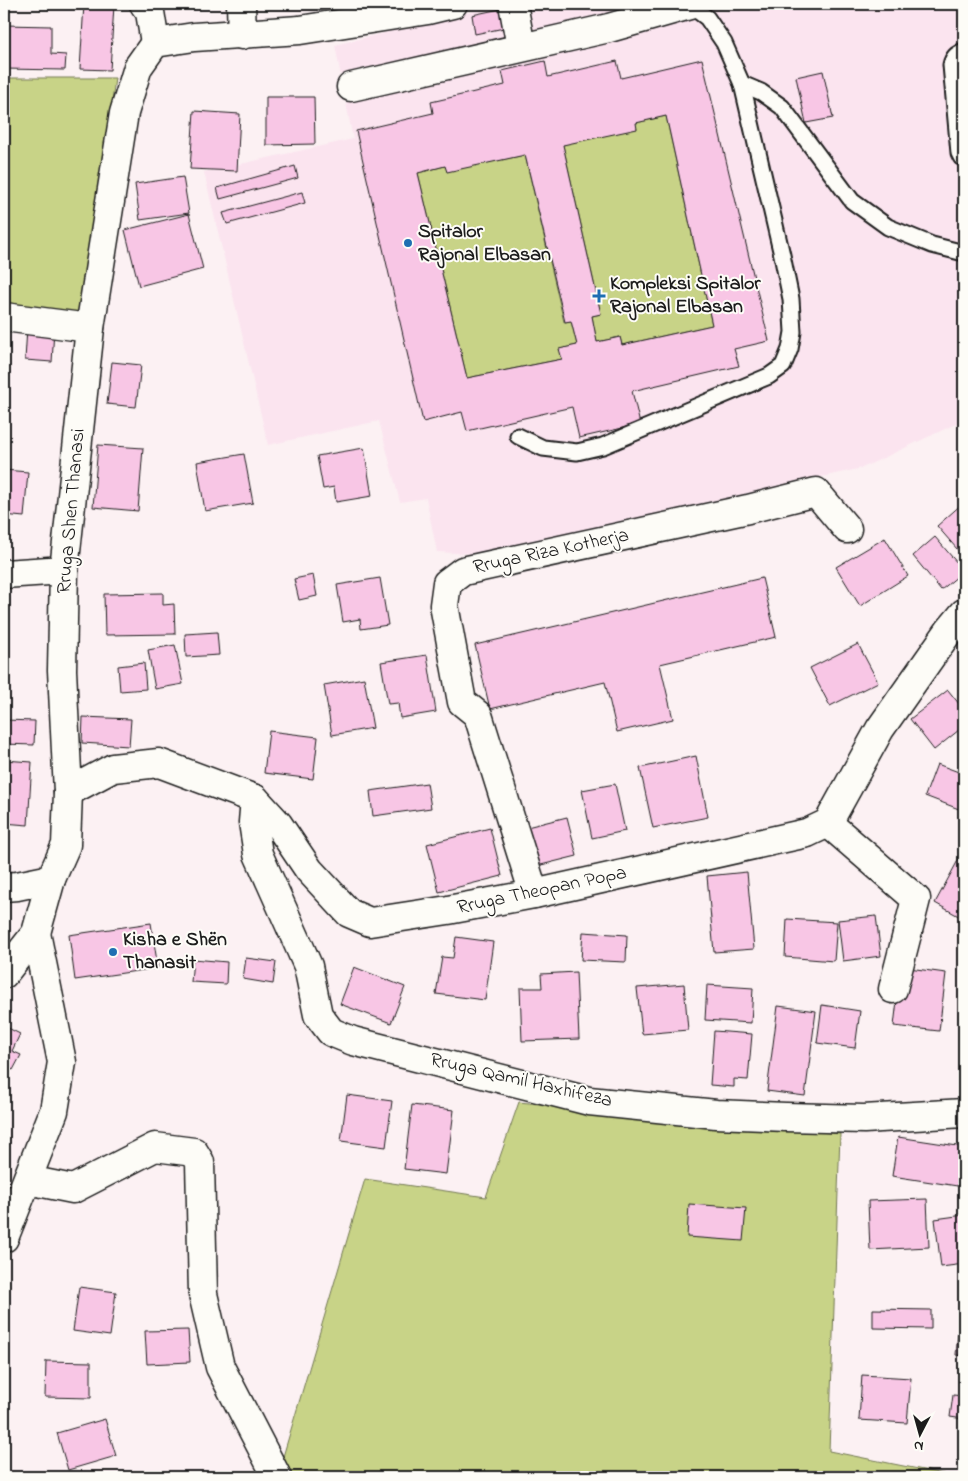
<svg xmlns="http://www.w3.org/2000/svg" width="968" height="1481" font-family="'Indie Flower',sans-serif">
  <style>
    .built { fill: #fbe4ef }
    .green { fill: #c8d387; stroke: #727852 }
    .building { fill: #f8c6e5; stroke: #1c1c1c; fill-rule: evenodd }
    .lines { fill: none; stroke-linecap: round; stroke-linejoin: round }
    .lane-casing { stroke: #1c1c1c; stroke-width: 19 }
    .street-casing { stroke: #1c1c1c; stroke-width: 31 }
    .secondary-casing { stroke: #1c1c1c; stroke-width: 31 }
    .path { stroke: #1c1c1c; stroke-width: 3; stroke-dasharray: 1 4; stroke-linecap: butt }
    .lane { stroke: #fdfcf7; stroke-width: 15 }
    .street { stroke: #fdfcf7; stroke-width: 28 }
    .secondary { stroke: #fdfcf7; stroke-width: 28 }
    .poi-dot { fill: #1f6fb2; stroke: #fdfcf7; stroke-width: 2 }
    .labels { text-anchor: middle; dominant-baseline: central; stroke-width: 4; stroke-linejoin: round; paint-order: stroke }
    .poi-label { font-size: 20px; font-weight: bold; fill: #1c1c1c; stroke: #fdfcf7; text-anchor: start }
    .street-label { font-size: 20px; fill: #1c1c1c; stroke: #fdfcf7 }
  </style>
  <rect width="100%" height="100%" fill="#fcf1f3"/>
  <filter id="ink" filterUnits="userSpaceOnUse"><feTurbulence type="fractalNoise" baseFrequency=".02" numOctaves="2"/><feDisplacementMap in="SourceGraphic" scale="10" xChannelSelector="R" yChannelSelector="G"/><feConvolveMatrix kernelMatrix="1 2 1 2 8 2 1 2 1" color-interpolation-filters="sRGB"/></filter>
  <g filter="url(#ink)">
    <path class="built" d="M 502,4 L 964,4 L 964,420 L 862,468 L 475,554 L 437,552 L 426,498 L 400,502 L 379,421 L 268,445 L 204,172 L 353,139 L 335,45 Z"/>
    <g class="green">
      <path d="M 4,78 L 115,78 L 85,317 L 4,307 Z"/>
      <path d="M 666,116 L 712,325 L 622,345 L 620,337 L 597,342 L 592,316 L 601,314 L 563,145 L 636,123 Z"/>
      <path d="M 525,155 L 564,322 L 571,321 L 577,345 L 560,349 L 562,359 L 467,378 L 418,173 L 445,166 L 447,171 Z"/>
      <path d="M 519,1102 L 840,1134 L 829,1451 L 958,1477 L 277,1477 L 365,1179 L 486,1197 Z"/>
    </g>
    <g class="building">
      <path d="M 84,4 L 114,5 L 110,70 L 80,69 Z"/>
      <path d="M 500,9 L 504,28 L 475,34 L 472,15 Z"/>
      <path d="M 4,25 L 51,26 L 51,54 L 66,55 L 65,70 L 4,69 Z"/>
      <path d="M 702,59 L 769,341 L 734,349 L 739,366 L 632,391 L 640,424 L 579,438 L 572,407 L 467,431 L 462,412 L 423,422 L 356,131 L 433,113 L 431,102 L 505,85 L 502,71 L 545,61 L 548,77 L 617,61 L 621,78 ZM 666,116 L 712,325 L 622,345 L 620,337 L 597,342 L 592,316 L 601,314 L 563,145 L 637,129 L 636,123 ZM 525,155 L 565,322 L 571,321 L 577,345 L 559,349 L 562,359 L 467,378 L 418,173 L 445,166 L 447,172 Z"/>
      <path d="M 823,71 L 833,118 L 806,123 L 796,77 Z"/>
      <path d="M 266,97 L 314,97 L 315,144 L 266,145 Z"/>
      <path d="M 194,111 L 240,114 L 237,171 L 190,169 Z"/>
      <path d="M 295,166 L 298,178 L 220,199 L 217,188 Z"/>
      <path d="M 183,177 L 189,213 L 140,220 L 135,184 Z"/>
      <path d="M 302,192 L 305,203 L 227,224 L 223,213 Z"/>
      <path d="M 189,214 L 203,269 L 139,286 L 125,230 Z"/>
      <path d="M 27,328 L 54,330 L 52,362 L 25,360 Z"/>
      <path d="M 112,362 L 141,365 L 136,407 L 107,404 Z"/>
      <path d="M 98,445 L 143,448 L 138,511 L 93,507 Z"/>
      <path d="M 364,448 L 372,496 L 336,502 L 334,487 L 323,489 L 317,456 Z"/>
      <path d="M 244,454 L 253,503 L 205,511 L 197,462 Z"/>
      <path d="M 4,470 L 28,472 L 24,517 L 4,515 Z"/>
      <path d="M 963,503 L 964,505 L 964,557 L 937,526 Z"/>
      <path d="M 935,537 L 964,571 L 941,590 L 913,556 Z"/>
      <path d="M 885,538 L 908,576 L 860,606 L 836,567 Z"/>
      <path d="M 313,575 L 317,596 L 299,600 L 294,579 Z"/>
      <path d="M 380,578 L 388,625 L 361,629 L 360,619 L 343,622 L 337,585 Z"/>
      <path d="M 762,578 L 776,637 L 660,664 L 673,719 L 617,732 L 605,682 L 490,709 L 475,645 Z"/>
      <path d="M 163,593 L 163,605 L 174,604 L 175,634 L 105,635 L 104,594 Z"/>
      <path d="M 217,632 L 219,655 L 186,657 L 185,634 Z"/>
      <path d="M 858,644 L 878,682 L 830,706 L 810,668 Z"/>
      <path d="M 175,645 L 183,684 L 155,689 L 148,650 Z"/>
      <path d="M 427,655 L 436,712 L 400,718 L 398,703 L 388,704 L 381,662 Z"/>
      <path d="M 144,663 L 146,689 L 120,691 L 118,666 Z"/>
      <path d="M 364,678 L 373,728 L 332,735 L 324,685 Z"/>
      <path d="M 948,690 L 964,710 L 964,726 L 934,750 L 910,719 Z"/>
      <path d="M 83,717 L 131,719 L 129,746 L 82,743 Z"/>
      <path d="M 4,720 L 35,721 L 34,745 L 4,744 Z"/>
      <path d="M 269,731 L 318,737 L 313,779 L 264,773 Z"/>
      <path d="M 696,756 L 708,817 L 653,828 L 640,768 Z"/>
      <path d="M 4,760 L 32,762 L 28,825 L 4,823 Z"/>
      <path d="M 937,764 L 964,774 L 964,811 L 925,796 Z"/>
      <path d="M 427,783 L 431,808 L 373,816 L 370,791 Z"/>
      <path d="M 615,784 L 625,831 L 592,838 L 582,790 Z"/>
      <path d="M 567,817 L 577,856 L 537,866 L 527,827 Z"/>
      <path d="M 490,828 L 502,876 L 439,892 L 427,844 Z"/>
      <path d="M 962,853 L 964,854 L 964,919 L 935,903 Z"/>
      <path d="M 747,872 L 754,949 L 714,952 L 707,876 Z"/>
      <path d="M 876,916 L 881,956 L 843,961 L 838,920 Z"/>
      <path d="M 787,919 L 837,922 L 834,961 L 785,957 Z"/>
      <path d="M 151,923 L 158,968 L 75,980 L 69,935 Z"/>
      <path d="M 583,932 L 627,935 L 626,962 L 581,960 Z"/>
      <path d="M 456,937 L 493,942 L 485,1000 L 436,994 L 442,957 L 453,958 Z"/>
      <path d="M 246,958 L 276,962 L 273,984 L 243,979 Z"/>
      <path d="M 193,959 L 227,962 L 226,984 L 191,982 Z"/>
      <path d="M 354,967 L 405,987 L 391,1023 L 340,1004 Z"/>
      <path d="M 901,967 L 946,973 L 939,1031 L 894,1026 Z"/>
      <path d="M 576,972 L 579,1039 L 522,1041 L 520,988 L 542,988 L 541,974 Z"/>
      <path d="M 684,984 L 688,1030 L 642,1034 L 637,988 Z"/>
      <path d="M 707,985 L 753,988 L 751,1023 L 705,1020 Z"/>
      <path d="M 822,1005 L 860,1011 L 855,1048 L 817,1043 Z"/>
      <path d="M 778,1006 L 816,1011 L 805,1096 L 767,1091 Z"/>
      <path d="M 4,1026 L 20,1034 L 12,1051 L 21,1055 L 13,1070 L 4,1066 Z"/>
      <path d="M 714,1031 L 752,1034 L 748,1080 L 734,1079 L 734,1087 L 710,1085 Z"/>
      <path d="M 347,1095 L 392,1101 L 386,1147 L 341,1141 Z"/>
      <path d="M 412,1105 L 454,1110 L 446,1174 L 404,1169 Z"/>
      <path d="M 898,1137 L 964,1147 L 964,1187 L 892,1176 Z"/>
      <path d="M 927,1199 L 929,1247 L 870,1250 L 868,1201 Z"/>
      <path d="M 689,1204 L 746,1208 L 743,1241 L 687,1237 Z"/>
      <path d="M 964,1215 L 964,1264 L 941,1267 L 935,1219 Z"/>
      <path d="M 79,1287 L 116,1292 L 110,1336 L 73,1331 Z"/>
      <path d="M 873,1309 L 931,1310 L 931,1329 L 873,1328 Z"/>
      <path d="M 960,1309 L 964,1309 L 964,1356 L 956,1355 Z"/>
      <path d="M 188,1330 L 190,1362 L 147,1364 L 145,1331 Z"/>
      <path d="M 46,1361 L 91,1362 L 91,1398 L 45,1397 Z"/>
      <path d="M 862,1375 L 911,1378 L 907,1423 L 859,1420 Z"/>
      <path d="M 953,1395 L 964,1396 L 964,1419 L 950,1417 Z"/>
      <path d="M 105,1419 L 116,1456 L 68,1470 L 57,1433 Z"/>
    </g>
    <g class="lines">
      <defs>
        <g id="lane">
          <path d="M 964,51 C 956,54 953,57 951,65 L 959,153 L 961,157 L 964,157"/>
          <path d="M 742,84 L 761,92 L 782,107 L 852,201 L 888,227 L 932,245 L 964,253"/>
          <path d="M 518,436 L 543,448 L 577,452 L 603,446 L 769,376 L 783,366 L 790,349 L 793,332 L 791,299 L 782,255 L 742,84 L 724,43 L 707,18 L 690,5"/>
        </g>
        <g id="street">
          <path d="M 144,4 L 150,12 L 155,43"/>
          <path d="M 241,4 L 242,35"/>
          <path d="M 513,4 L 521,47"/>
          <path d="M 351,87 L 609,28 L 693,4"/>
          <path d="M 4,317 L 90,328"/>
          <path d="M 4,574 L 64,570"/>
          <path d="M 68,792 L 113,768 L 159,763 L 255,799 L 278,824 L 309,870 L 349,913 L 370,922 L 448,910 L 534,894 L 807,833 L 828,823 L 880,729 L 949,631 L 964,613"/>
          <path d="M 255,799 L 253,822 L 258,854 L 308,966 L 318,1015 L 331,1032 L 353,1041 L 589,1101 L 716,1114 L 786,1117 L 864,1119 L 964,1113"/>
          <path d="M 828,823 L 916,899 L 893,989"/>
          <path d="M 534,894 L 478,715 L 462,702 L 444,605 L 447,583 L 463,571 L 748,509 L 816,492 L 847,529"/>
          <path d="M 4,974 L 36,933 L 51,879"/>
          <path d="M 28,1180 L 73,1189 L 155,1147 L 194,1152 L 200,1162 L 203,1294 L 220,1367 L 277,1477"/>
          <path d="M 4,1238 L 54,1111 L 62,1062 L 36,933"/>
        </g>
        <path id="secondary" d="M 4,887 L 17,886 L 51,879 L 66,845 L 68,792 L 62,670 L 64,570 L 90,328 L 124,113 L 138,67 L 155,43 L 194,37 L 300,30 L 428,10 L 453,4"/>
      </defs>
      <use href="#lane" class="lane-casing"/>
      <use href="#street" class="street-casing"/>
      <use href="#secondary" class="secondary-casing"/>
      <path class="path" d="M 881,4 L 886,6 L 906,4"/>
      <use href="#lane" class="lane"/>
      <use href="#street" class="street"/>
      <use href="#secondary" class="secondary"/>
    </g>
  </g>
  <g class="poi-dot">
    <circle cx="408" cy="243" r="5"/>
    <path d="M596.5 288.5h5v5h5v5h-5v5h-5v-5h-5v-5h5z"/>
    <circle cx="113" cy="952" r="5"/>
  </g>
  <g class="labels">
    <g class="poi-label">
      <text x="418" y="232">Spitalor<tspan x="418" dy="23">Rajonal Elbasan</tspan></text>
      <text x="610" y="284">Kompleksi Spitalor<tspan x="610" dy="23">Rajonal Elbasan</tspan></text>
      <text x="123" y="940">Kisha e Shën<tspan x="123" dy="23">Thanasit</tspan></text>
    </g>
    <g class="street-label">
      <text transform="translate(72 511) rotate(-85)">Rruga Shen Thanasi</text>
      <text transform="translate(551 552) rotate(-12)">Rruga Riza Kotherja</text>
      <text transform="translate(542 891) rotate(-12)">Rruga Theopan Popa</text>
      <text transform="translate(521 1081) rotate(13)">Rruga Qamil Haxhifeza</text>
    </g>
  </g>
  <rect width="968" height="1481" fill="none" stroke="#fdfcf7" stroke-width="20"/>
  <rect x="10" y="10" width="948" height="1461" fill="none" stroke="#1c1c1c" stroke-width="2" filter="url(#ink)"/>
  <g transform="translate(920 1434) rotate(186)" stroke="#fdfcf7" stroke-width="4" paint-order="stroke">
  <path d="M0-4L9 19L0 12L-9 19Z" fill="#1c1c1c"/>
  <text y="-8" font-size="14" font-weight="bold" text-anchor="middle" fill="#1c1c1c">N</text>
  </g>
</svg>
